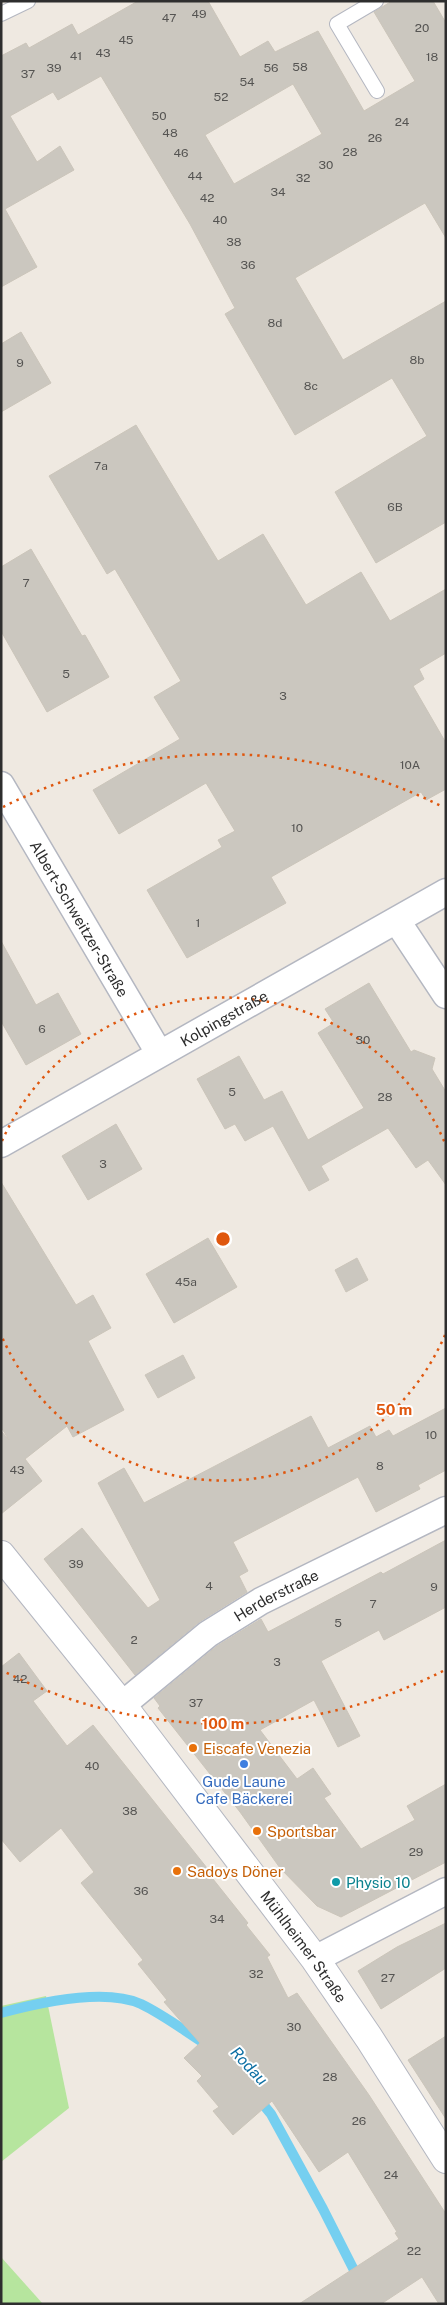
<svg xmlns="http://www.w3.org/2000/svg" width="447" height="2305" font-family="'Public Sans',sans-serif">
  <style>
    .green { fill: #b6e59e }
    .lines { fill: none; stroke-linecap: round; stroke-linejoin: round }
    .stream { stroke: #75cff0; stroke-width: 10 }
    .building { fill: #cbc7bf; stroke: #cbc5ba; fill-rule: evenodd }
    .service-casing { stroke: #b4b7c1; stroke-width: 16 }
    .minor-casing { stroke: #b4b7c1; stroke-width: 29 }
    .secondary-casing { stroke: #b4b7c1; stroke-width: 30 }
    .service { stroke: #fff; stroke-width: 14 }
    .minor { stroke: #fff; stroke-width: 26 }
    .secondary { stroke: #fff; stroke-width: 28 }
    .ring { fill: none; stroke: #df570e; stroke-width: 2.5; stroke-dasharray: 2.5 5 }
    .food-dot { fill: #e8710a; stroke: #fff; stroke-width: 2 }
    .shop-dot { fill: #3f7fe0; stroke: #fff; stroke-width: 2 }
    .culture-dot { fill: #0f9aa8; stroke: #fff; stroke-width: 2 }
    .labels { text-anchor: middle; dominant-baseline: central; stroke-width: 4; stroke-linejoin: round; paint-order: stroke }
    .number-label { font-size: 12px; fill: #555452 }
    .street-label { font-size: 15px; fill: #2e2e2e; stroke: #fff }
    .food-label { font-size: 15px; fill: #c56008; stroke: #fff; text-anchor: start }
    .shop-label { font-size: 15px; fill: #366cbe; stroke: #fff }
    .culture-label { font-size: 15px; fill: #0d838f; stroke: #fff; text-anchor: start }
    .water-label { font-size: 16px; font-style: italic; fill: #0d6fa3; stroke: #fff }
    .centre { fill: #df570e; stroke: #fff; stroke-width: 2.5 }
    .ring-label { font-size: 15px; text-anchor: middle; font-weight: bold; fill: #df570e; stroke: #fff; stroke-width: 4; stroke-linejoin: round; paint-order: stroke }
  </style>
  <rect width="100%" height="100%" fill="#efe9e1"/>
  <g class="green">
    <path d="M 46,1996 L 69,2108 L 1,2162 L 1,2006 Z"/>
    <path d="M 1,2257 L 43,2304 L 1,2304 Z"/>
  </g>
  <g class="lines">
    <g class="stream">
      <path d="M 1,2013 C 38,2003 105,1988 141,2004 C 164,2015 186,2032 207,2045"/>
      <path d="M 257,2097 L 271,2114 L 323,2209 L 359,2280"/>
    </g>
  </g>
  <g class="building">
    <path d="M 138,1 L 208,1 L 240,57 L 268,41 L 275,52 L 318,31 L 364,111 L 415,81 L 374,12 L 392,1 L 433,1 L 446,23 L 446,238 L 425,203 L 295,278 L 343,360 L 446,301 L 446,522 L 376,563 L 335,492 L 427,436 L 392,378 L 295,435 L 225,314 L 235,308 L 190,224 L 101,76 L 58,100 L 53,92 L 10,116 L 37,162 L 60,146 L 74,170 L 5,209 L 37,267 L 1,287 L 1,56 L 26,43 L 29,48 L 72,24 L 78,35 ZM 293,84 L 322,134 L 234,184 L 205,135 Z"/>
    <path d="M 21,332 L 51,383 L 1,412 L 1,344 Z"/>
    <path d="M 136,425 L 218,561 L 263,534 L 306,605 L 361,572 L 390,621 L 446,589 L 446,653 L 419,669 L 424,679 L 413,686 L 446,743 L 446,789 L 426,800 L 421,792 L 271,877 L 286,903 L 187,958 L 147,890 L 222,847 L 218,840 L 235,831 L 206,783 L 119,834 L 93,790 L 180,739 L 154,697 L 181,681 L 115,569 L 107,574 L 49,476 Z"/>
    <path d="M 31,549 L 82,636 L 85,635 L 109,677 L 47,712 L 1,631 L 1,567 Z"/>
    <path d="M 1,941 L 36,1005 L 58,993 L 81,1034 L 26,1065 L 1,1021 Z"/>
    <path d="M 369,983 L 411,1052 L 414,1050 L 435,1058 L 432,1069 L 446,1092 L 446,1185 L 428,1160 L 416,1168 L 388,1128 L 321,1166 L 329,1180 L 309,1191 L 273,1126 L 245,1141 L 235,1124 L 225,1129 L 197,1079 L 239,1056 L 264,1100 L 282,1091 L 308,1140 L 364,1108 L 318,1033 L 334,1023 L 325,1009 Z"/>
    <path d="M 116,1124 L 142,1169 L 88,1200 L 62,1156 Z"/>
    <path d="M 1,1182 L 76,1305 L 93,1295 L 111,1328 L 88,1341 L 124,1410 L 73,1437 L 67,1426 L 25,1459 L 42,1481 L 1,1514 L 1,1431 L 9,1440 L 1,1427 Z"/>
    <path d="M 208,1238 L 237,1287 L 174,1323 L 146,1274 Z"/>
    <path d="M 357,1258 L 368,1280 L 346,1292 L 335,1270 Z"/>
    <path d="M 183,1355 L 195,1378 L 158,1398 L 145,1375 Z"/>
    <path d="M 446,1408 L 446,1470 L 418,1485 L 420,1489 L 376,1512 L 358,1477 L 233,1542 L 248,1571 L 239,1576 L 247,1592 L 199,1622 L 135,1675 L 44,1559 L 82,1528 L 148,1608 L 160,1600 L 98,1483 L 124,1468 L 144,1503 L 311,1416 L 328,1448 L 370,1426 L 376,1437 L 389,1430 L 393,1436 Z"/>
    <path d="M 446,1540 L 446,1607 L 384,1640 L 379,1630 L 321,1661 L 360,1736 L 338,1747 L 314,1700 L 260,1730 L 297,1779 L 313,1768 L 331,1794 L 324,1798 L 361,1849 L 415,1820 L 407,1806 L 446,1784 L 446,1862 L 341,1917 L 317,1906 L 280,1868 L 240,1812 L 158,1708 L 160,1706 L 154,1698 L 217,1646 L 261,1619 L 268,1632 L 381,1572 L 383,1574 Z"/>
    <path d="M 19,1653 L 47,1691 L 33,1701 L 67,1746 L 93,1725 L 211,1873 L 209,1874 L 248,1923 L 246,1925 L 270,1955 L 267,1957 L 288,1998 L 297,1993 L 369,2095 L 446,2214 L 446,2304 L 439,2304 L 422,2277 L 381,2304 L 299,2304 L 399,2239 L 395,2233 L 397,2232 L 348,2152 L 319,2172 L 272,2101 L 233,2135 L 213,2111 L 219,2107 L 197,2081 L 202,2076 L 184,2058 L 200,2043 L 164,2002 L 167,2000 L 138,1964 L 143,1960 L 81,1883 L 94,1872 L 61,1828 L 20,1862 L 1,1839 L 1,1667 Z"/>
    <path d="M 446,1923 L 446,1968 L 381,2009 L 358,1971 L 397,1947 Z"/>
    <path d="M 446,2036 L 446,2119 L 408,2060 Z"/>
  </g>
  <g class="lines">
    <defs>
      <g id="service">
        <path d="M 376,1 L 337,24 L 377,91"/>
        <path d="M 1,14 L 28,1"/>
      </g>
      <g id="minor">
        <path id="s1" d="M 1,785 L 159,1053"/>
        <path d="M 397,921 L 446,995"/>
        <path id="s2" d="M 1,1144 L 446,892"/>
        <path id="s3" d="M 122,1705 L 208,1634 L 261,1601 L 446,1510"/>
        <path d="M 315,1959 L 446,1891"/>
      </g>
      <g id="secondary">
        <path id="s4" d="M 1,1555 L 122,1705 L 315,1959 L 369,2038 L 446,2159"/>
      </g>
    </defs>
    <use href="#service" class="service-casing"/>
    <use href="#minor" class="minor-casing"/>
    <use href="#secondary" class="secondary-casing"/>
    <use href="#service" class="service"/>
    <use href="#minor" class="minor"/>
    <use href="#secondary" class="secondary"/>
  </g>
  <g class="ring">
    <path d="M445 1335A242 242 0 0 1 2 1337M2 1141A242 242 0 0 1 445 1143"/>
    <path d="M443 1671A485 485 0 0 1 3 1671M3 807A485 485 0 0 1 443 807"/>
  </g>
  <g class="food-dot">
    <circle cx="193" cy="1748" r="5"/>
    <circle cx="257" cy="1831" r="5"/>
    <circle cx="177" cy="1871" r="5"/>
  </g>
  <circle class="shop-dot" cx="244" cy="1764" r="5"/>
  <circle class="culture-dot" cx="336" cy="1882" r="5"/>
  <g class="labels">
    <g class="number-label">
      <text x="199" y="14">49</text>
      <text x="169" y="18">47</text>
      <text x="422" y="28">20</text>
      <text x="126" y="40">45</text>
      <text x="103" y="53">43</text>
      <text x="76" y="56">41</text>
      <text x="432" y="57">18</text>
      <text x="300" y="67">58</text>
      <text x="54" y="68">39</text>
      <text x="271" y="68">56</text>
      <text x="28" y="74">37</text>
      <text x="247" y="82">54</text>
      <text x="221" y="97">52</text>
      <text x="159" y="116">50</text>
      <text x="402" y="122">24</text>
      <text x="170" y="133">48</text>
      <text x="375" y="138">26</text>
      <text x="350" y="152">28</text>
      <text x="181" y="153">46</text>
      <text x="326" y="165">30</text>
      <text x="195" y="176">44</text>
      <text x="303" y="178">32</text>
      <text x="278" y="192">34</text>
      <text x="207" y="198">42</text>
      <text x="220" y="220">40</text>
      <text x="234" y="242">38</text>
      <text x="248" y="265">36</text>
      <text x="275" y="323">8d</text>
      <text x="417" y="360">8b</text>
      <text x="20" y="363">9</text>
      <text x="311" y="386">8c</text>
      <text x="101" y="466">7a</text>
      <text x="395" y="507">6B</text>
      <text x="26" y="583">7</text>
      <text x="66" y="674">5</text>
      <text x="283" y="696">3</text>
      <text x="410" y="765">10A</text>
      <text x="297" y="828">10</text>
      <text x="198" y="923">1</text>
      <text x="42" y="1029">6</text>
      <text x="363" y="1040">30</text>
      <text x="232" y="1092">5</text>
      <text x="385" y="1097">28</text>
      <text x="103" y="1164">3</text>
      <text x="186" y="1282">45a</text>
      <text x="431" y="1435">10</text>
      <text x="380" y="1466">8</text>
      <text x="17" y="1470">43</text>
      <text x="76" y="1564">39</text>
      <text x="209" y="1586">4</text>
      <text x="434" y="1587">9</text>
      <text x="373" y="1604">7</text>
      <text x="338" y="1623">5</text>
      <text x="134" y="1640">2</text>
      <text x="277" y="1662">3</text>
      <text x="20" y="1679">42</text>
      <text x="196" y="1703">37</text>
      <text x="92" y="1766">40</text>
      <text x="130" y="1811">38</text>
      <text x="416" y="1852">29</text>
      <text x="141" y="1891">36</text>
      <text x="217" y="1919">34</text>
      <text x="256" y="1974">32</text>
      <text x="388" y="1978">27</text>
      <text x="294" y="2027">30</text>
      <text x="330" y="2077">28</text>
      <text x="359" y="2121">26</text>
      <text x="391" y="2175">24</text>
      <text x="414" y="2251">22</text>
    </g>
    <g class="street-label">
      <text stroke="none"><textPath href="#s1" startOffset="155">Albert-Schweitzer-Straße</textPath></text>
      <text stroke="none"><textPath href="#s2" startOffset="256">Kolpingstraße</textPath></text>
      <text stroke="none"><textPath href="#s3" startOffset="190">Herderstraße</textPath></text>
      <text stroke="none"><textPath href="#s4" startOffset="495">Mühlheimer Straße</textPath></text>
    </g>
    <g class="food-label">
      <text x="203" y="1748">Eiscafe Venezia</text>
      <text x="267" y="1831">Sportsbar</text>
      <text x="187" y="1871">Sadoys Döner</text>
    </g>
    <g class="shop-label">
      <text x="244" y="1781">Gude Laune<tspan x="244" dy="17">Cafe Bäckerei</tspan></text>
    </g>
    <g class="culture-label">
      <text x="346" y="1882">Physio 10</text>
    </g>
    <g class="water-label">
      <text transform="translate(249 2066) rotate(47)">Rodau</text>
    </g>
  </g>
  <circle cx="223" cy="1239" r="8" class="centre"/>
  <g class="ring-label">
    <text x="394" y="1415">50 m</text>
    <text x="223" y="1729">100 m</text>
  </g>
  <rect width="447" height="2305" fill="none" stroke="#2e2e2e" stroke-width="5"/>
</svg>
